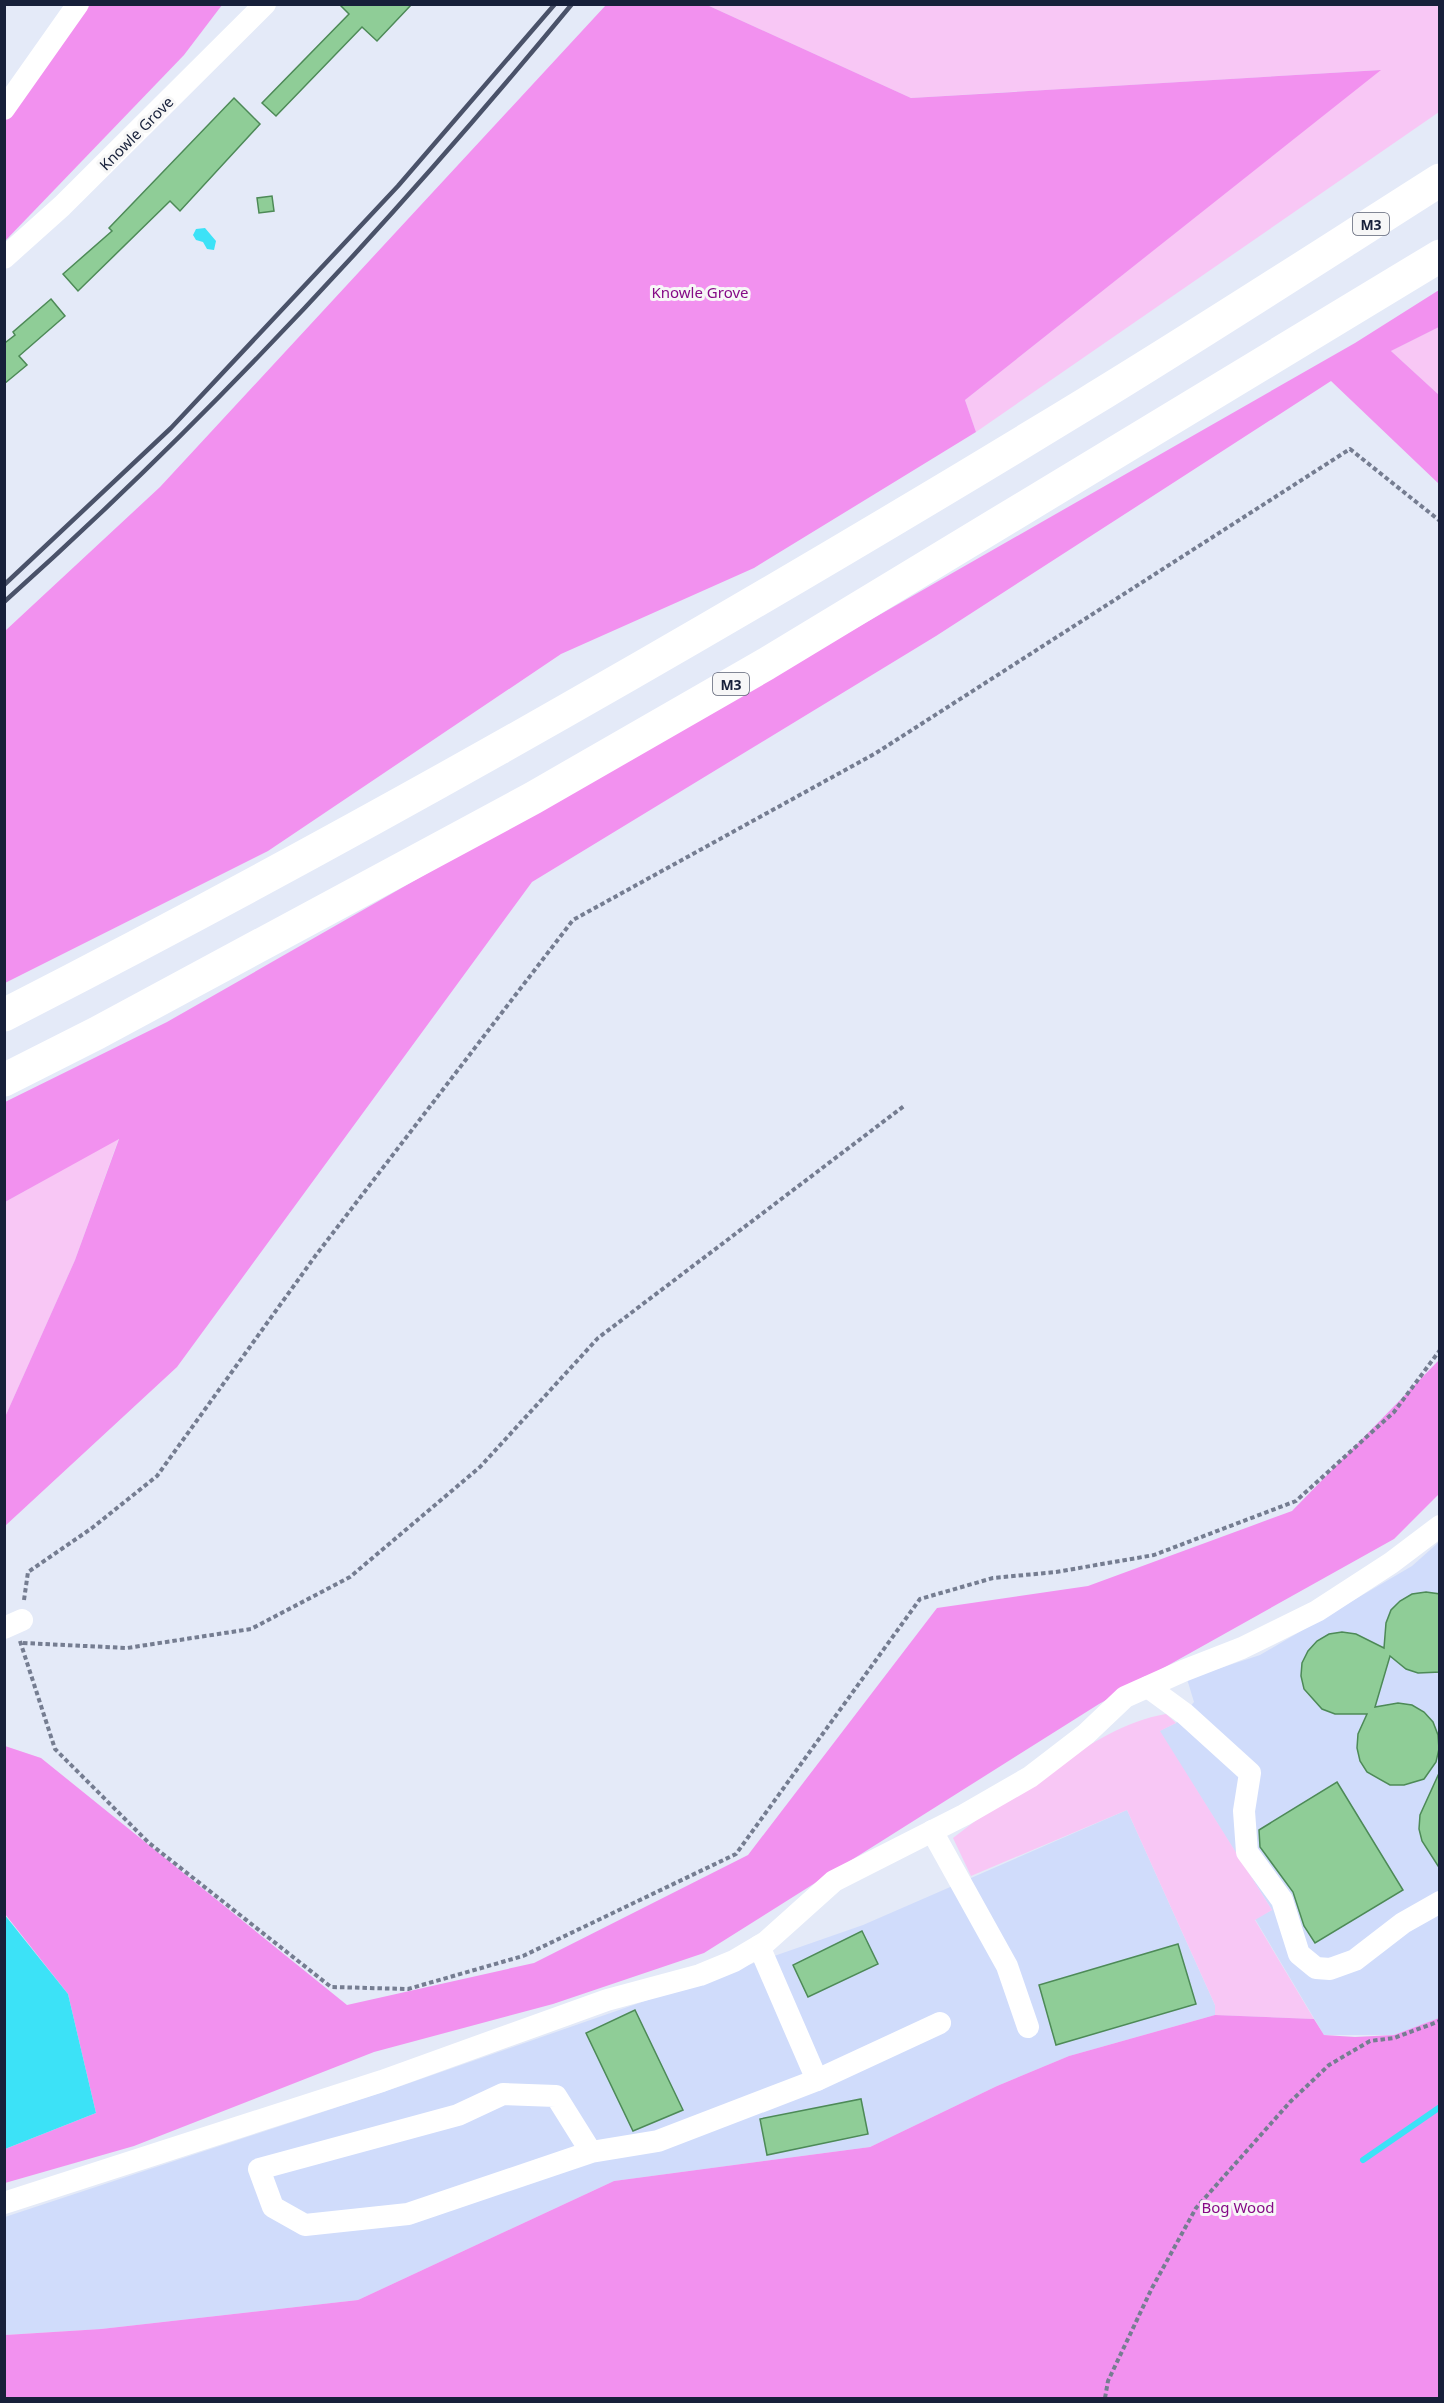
<svg xmlns="http://www.w3.org/2000/svg" width="1444" height="2403" font-family="'Noto Sans',sans-serif">
  <style>
    .built { fill: #d0dcfb }
    .green { fill: #f8c7f5 }
    .forest { fill: #f291ef }
    .water { fill: #3ce2f7 }
    .lines { fill: none; stroke-linecap: round; stroke-linejoin: round }
    .stream { stroke: #3ce2f7; stroke-width: 6 }
    .building { fill: #8fcd97; stroke: #4d8a57; stroke-width: 1.5 }
    .path { stroke: #757d91; stroke-width: 4; stroke-dasharray: 4.5 3; stroke-linecap: butt }
    .minor { stroke: #fff; stroke-width: 22 }
    .highway { stroke: #fff; stroke-width: 33 }
    .rail { stroke: #4a5269; stroke-width: 4.5 }
    .labels { text-anchor: middle; dominant-baseline: central; stroke-width: 6; stroke-linejoin: round; paint-order: stroke }
    .shield { fill: #f7f7f7; stroke: #5a6073; stroke-width: 1.5 }
    .shield-label { font-size: 14px; font-weight: bold; fill: #17203a }
    .street-label { font-size: 15px; fill: #17203a; stroke: #f7f7f7 }
    .park-label { font-size: 15px; fill: #850a86; stroke: #f7f7f7 }
  </style>
  <rect width="100%" height="100%" fill="#e4eaf8"/>
  <g class="built">
    <path d="M 1439,1542 L 1439,2018 L 1394,2035 L 1324,2035 L 1255,1919 L 1272,1910 L 1159,1731 L 1176,1723 L 1194,1702 L 1187,1679 L 1260,1655 L 1412,1566 Z"/>
    <path d="M 1127,1810 L 1215,2005 L 1215,2015 L 1069,2056 L 997,2086 L 870,2147 L 614,2181 L 358,2300 L 101,2329 L 5,2335 L 5,2217 L 401,2086 L 863,1925 Z"/>
  </g>
  <g class="green">
    <path d="M 707,5 L 1439,5 L 1439,112 L 976,432 L 965,400 L 1380,70 L 911,98 Z"/>
    <path d="M 1439,327 L 1439,395 L 1391,351 Z"/>
    <path d="M 119,1138 L 75,1260 L 5,1417 L 5,1202 Z"/>
    <path d="M 1166,1714 L 1176,1723 L 1160,1731 L 1272,1910 L 1255,1920 L 1314,2019 L 1215,2015 L 1215,2005 L 1127,1810 L 971,1876 L 953,1838 C 986,1812 1020,1789 1055,1767 C 1090,1744 1125,1721 1166,1714 Z"/>
  </g>
  <g class="forest">
    <path d="M 87,5 L 222,5 L 184,55 L 5,241 L 5,120 Z"/>
    <path d="M 606,5 L 707,5 L 911,98 L 1381,70 L 965,400 L 976,432 L 754,568 L 561,654 L 268,851 L 5,983 L 5,631 L 160,487 Z"/>
    <path d="M 1439,290 L 1439,327 L 1391,351 L 1439,395 L 1439,484 L 1331,381 L 936,636 L 532,882 L 177,1367 L 5,1526 L 5,1417 L 75,1260 L 119,1139 L 5,1202 L 5,1102 L 167,1022 L 1355,343 Z"/>
    <path d="M 1439,1360 L 1439,1494 L 1394,1539 L 1099,1704 L 704,1953 L 553,2004 L 374,2052 L 134,2146 L 5,2183 L 5,2149 L 96,2113 L 68,1994 L 5,1914 L 5,1746 L 41,1758 L 347,2005 L 534,1963 L 748,1855 L 937,1608 L 1088,1586 L 1292,1511 Z"/>
    <path d="M 1215,2015 L 1314,2019 L 1324,2035 L 1355,2037 L 1394,2035 L 1439,2018 L 1439,2398 L 5,2398 L 5,2335 L 101,2329 L 358,2300 L 614,2181 L 870,2147 L 997,2086 L 1069,2056 Z"/>
  </g>
  <g class="water">
    <path d="M 205,228 L 216,241 L 214,250 L 207,249 L 203,242 L 196,240 L 193,235 L 196,229 Z"/>
    <path d="M 4,1914 L 68,1994 L 96,2113 L 5,2149 Z"/>
  </g>
  <g class="lines">
    <path class="stream" d="M 1363,2160 L 1440,2107"/>
  </g>
  <g class="building">
    <path d="M 339,4 L 412,4 L 377,41 L 362,27 L 276,116 L 262,103 L 349,14 Z"/>
    <path d="M 234,98 L 260,124 L 180,211 L 170,201 L 78,291 L 63,274 L 112,231 L 109,228 Z"/>
    <path d="M 272,196 L 274,211 L 259,213 L 257,198 Z"/>
    <path d="M 51,299 L 65,316 L 19,356 L 27,365 L 4,384 L 4,340 L 6,342 L 15,335 L 13,332 Z"/>
    <path d="M 1426,1592 L 1440,1594 L 1440,1672 L 1418,1673 L 1406,1669 L 1390,1656 L 1375,1707 L 1398,1703 L 1412,1705 L 1424,1712 L 1433,1722 L 1438,1735 L 1439,1749 L 1436,1762 L 1424,1779 L 1404,1785 L 1390,1785 L 1367,1772 L 1360,1761 L 1357,1748 L 1358,1734 L 1367,1714 L 1335,1714 L 1322,1709 L 1304,1689 L 1301,1676 L 1302,1663 L 1308,1651 L 1317,1641 L 1329,1634 L 1342,1632 L 1356,1634 L 1384,1648 L 1386,1623 L 1391,1610 L 1400,1601 L 1412,1594 Z"/>
    <path d="M 1440,1771 L 1440,1869 L 1422,1841 L 1419,1829 L 1420,1815 Z"/>
    <path d="M 1337,1782 L 1403,1890 L 1315,1943 L 1304,1926 L 1293,1892 L 1260,1847 L 1259,1830 Z"/>
    <path d="M 862,1931 L 878,1964 L 808,1997 L 793,1965 Z"/>
    <path d="M 1178,1944 L 1196,2004 L 1056,2045 L 1039,1985 Z"/>
    <path d="M 635,2010 L 683,2110 L 633,2131 L 586,2033 Z"/>
    <path d="M 861,2099 L 868,2134 L 767,2155 L 760,2119 Z"/>
  </g>
  <g class="lines">
    <g class="path">
      <path d="M 24,1600 L 28,1572 L 92,1528 L 157,1476 L 316,1255 L 573,920 L 876,753 L 1350,449 L 1440,521"/>
      <path d="M 20,1641 L 55,1749 L 149,1843 L 331,1987 L 408,1989 L 523,1956 L 736,1854 L 920,1599 L 993,1578 L 1056,1572 L 1154,1555 L 1296,1501 L 1394,1412 L 1440,1350"/>
      <path d="M 23,1643 L 127,1648 L 251,1629 L 350,1577 L 480,1467 L 598,1338 L 904,1106"/>
      <path d="M 1105,2398 L 1108,2381 L 1152,2288 L 1196,2208 L 1290,2102 L 1329,2065 L 1370,2041 L 1394,2038 L 1440,2021"/>
    </g>
    <g class="minor">
      <path d="M 4,109 L 78,4"/>
      <path d="M 4,258 L 62,206 L 265,4"/>
      <path d="M 4,1628 L 22,1620"/>
      <path d="M 1148,1687 L 1185,1714 L 1250,1773 L 1244,1811 L 1247,1852 L 1282,1900 L 1299,1954 L 1316,1968 L 1330,1969 L 1355,1960 L 1403,1923 L 1440,1902"/>
      <path d="M 932,1831 L 1007,1966 L 1028,2027"/>
      <path d="M 759,1946 L 817,2080"/>
      <path d="M 591,2152 L 556,2096 L 503,2094 L 458,2115 L 259,2169 L 273,2207 L 305,2225 L 408,2214 L 591,2152 L 658,2141 L 817,2080 L 940,2023"/>
      <path d="M 4,2203 L 382,2081 L 607,2000 L 700,1975 L 734,1961 L 766,1942 L 834,1881 L 964,1815 L 1030,1777 L 1086,1734 L 1125,1697 L 1183,1671 L 1242,1648 L 1317,1611 L 1391,1563 L 1440,1526"/>
    </g>
    <g class="highway">
      <path d="M 4,1015 C 373,826 733,619 1087,403 C 1205,331 1322,255 1440,180"/>
      <path d="M 4,1080 L 97,1033 L 533,798 L 766,664 L 1440,256"/>
    </g>
    <g class="rail">
      <path d="M 4,585 L 171,428 L 398,186 L 555,4"/>
      <path d="M 4,602 C 209,419 397,216 572,4"/>
    </g>
  </g>
  <g class="labels">
    <g class="shield">
      <rect x="1353" y="213" width="36" height="22" rx="4.5"/>
      <rect x="713" y="673" width="36" height="22" rx="4.5"/>
    </g>
    <g class="shield-label">
      <text x="1371" y="224">M3</text>
      <text x="731" y="684">M3</text>
    </g>
    <g class="street-label">
      <text transform="translate(136 133) rotate(-45)">Knowle Grove</text>
    </g>
    <g class="park-label">
      <text x="700" y="292">Knowle Grove</text>
      <text x="1238" y="2207">Bog Wood</text>
    </g>
  </g>
  <rect width="1444" height="2403" fill="none" stroke="#17203a" stroke-width="12"/>
</svg>
